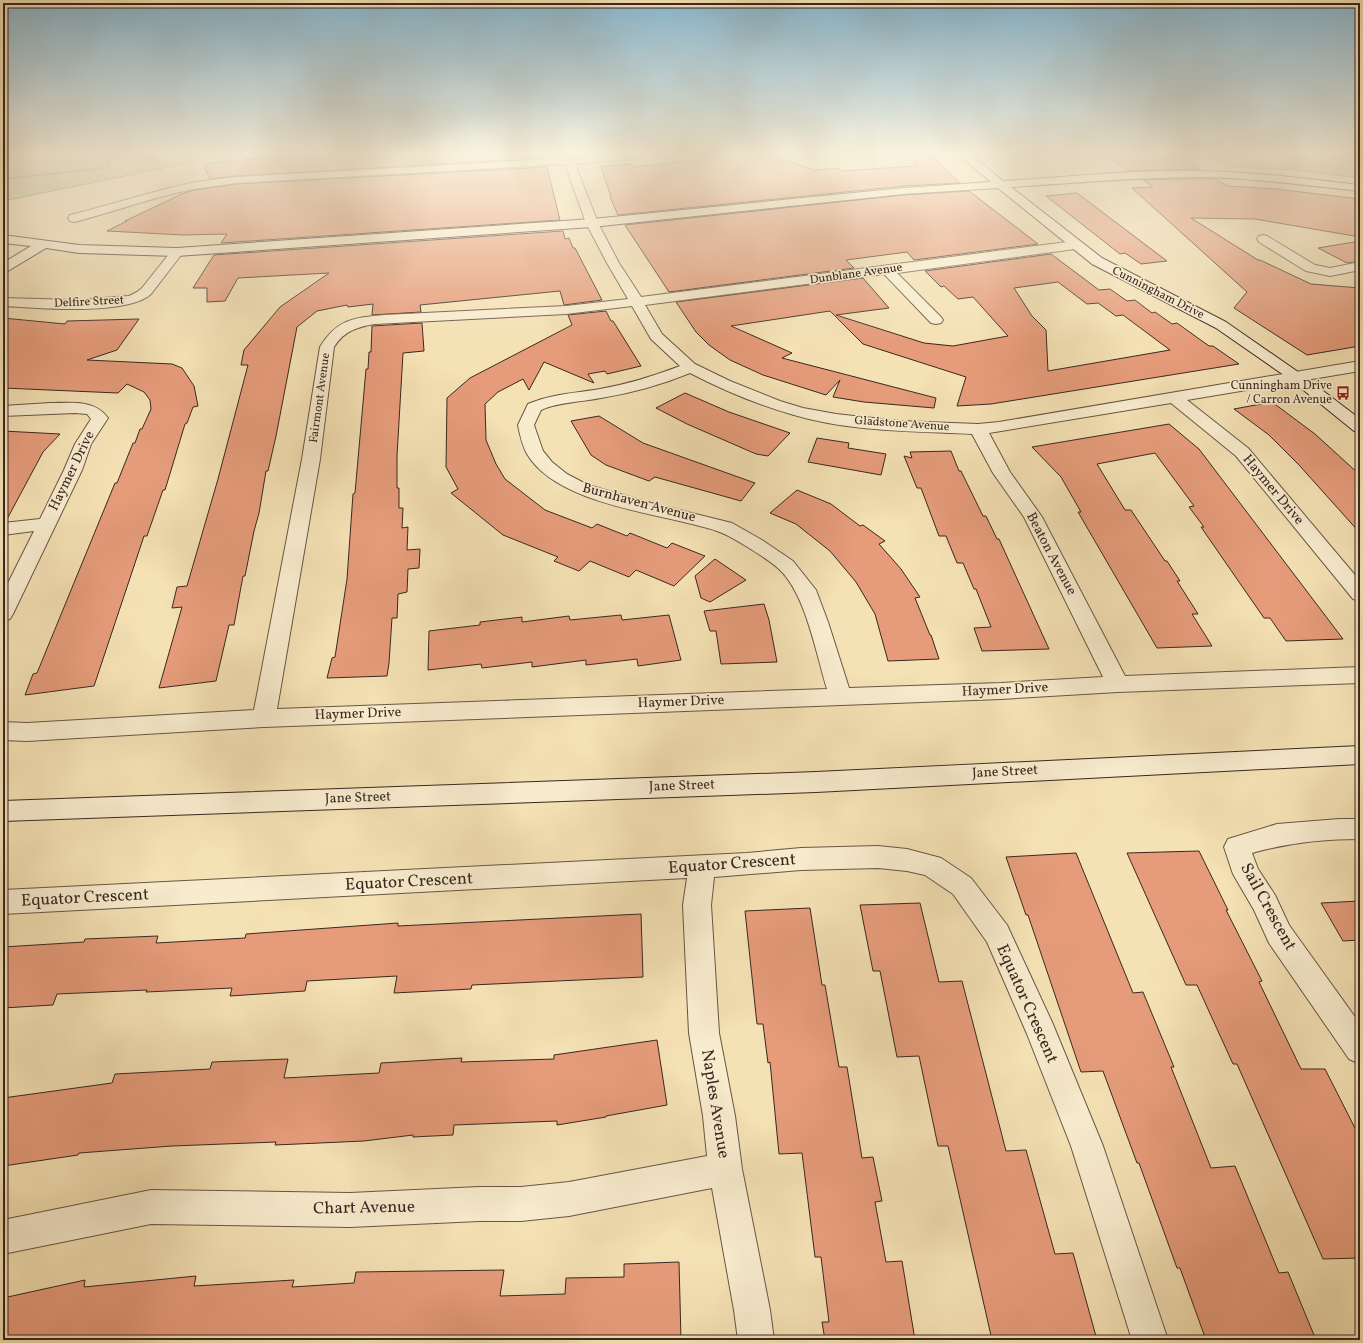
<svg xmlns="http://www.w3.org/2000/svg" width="1363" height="1343" font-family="Vollkorn,serif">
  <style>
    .green { fill: #bac38e; stroke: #7a7557 }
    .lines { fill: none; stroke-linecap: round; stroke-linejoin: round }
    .stream { fill: #758273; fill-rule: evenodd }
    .building { fill: #e69c7b; stroke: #3a2720; fill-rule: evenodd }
    .street-casing { stroke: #685645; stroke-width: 2 }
    .secondary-casing { stroke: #3a2720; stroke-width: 2 }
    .street { fill: #f8ecce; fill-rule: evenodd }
    .secondary { fill: #f8ecce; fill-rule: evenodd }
    .labels { text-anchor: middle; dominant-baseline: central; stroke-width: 3.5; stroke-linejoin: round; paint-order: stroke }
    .far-street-label { font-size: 12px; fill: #3a2720; stroke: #f8ecce }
    .far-poi-label { font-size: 12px; fill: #3a2720; stroke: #f8ecce; text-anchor: end }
    .street-label { font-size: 14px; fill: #3a2720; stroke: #f8ecce }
    .near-street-label { font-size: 17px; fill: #3a2720; stroke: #f8ecce }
  </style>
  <rect width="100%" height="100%" fill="#f4e1b4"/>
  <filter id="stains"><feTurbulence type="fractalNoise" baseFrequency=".005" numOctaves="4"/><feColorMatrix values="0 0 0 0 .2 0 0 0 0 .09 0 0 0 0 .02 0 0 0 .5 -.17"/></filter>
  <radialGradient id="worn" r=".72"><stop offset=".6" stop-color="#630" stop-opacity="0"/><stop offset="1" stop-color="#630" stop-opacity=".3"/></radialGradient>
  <g class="green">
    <path d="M 3,153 L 273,153 L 204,157 L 173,166 L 3,201 Z"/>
    <path d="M 1207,153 L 1360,153 L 1360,178 L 1294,170 L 1233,167 Z"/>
  </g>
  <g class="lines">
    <g class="stream">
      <path d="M 117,153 L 122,153 L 111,158 L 109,162 L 112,165 L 105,169 L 3,180 L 3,178 L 104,167 L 108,165 L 105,162 L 109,156 Z"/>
      <path d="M 135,153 L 158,153 L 156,154 Z"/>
    </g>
  </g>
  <g class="building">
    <path d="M 375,153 L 545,153 L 546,158 L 237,176 L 210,179 L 204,166 L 209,165 L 209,163 L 269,158 L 291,157 L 290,159 Z"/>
    <path d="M 760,153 L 764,153 L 813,170 L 838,168 L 841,171 L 917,166 L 903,153 L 929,153 L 960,183 L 904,186 L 618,215 L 610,197 L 611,197 L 601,166 L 632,164 L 633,167 Z"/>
    <path d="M 1103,153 L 1173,153 L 1200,169 L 1129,171 Z"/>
    <path d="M 547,167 L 560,220 L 221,243 L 227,234 L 184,235 L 107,231 L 127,221 L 125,221 L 184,193 L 194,190 L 237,184 Z"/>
    <path d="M 1179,179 L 1216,179 L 1227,186 L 1276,189 L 1360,199 L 1360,237 L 1255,219 L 1191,218 L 1258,260 L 1260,260 L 1311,284 L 1360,288 L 1360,346 L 1307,355 L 1234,308 L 1247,292 L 1132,188 L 1153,187 L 1143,180 Z"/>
    <path d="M 969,191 L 1038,244 L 914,260 L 907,252 L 846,260 L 854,268 L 669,292 L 625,225 L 904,195 Z"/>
    <path d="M 1077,193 L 1167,261 L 1141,264 L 1125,253 L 1120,254 L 1046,196 Z"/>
    <path d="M 563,231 L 565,239 L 569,238 L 573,248 L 575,248 L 602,300 L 564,305 L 560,291 L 420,305 L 421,312 L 372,315 L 373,304 L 348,307 L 347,305 L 317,311 L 297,327 L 276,436 L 268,471 L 266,471 L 259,513 L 254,531 L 245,576 L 243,576 L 234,625 L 229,625 L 216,681 L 159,688 L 182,607 L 172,608 L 177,587 L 187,586 L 218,479 L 248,365 L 241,365 L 244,350 L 280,307 L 329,273 L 238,278 L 225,301 L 207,302 L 207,288 L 193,288 L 214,255 Z"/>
    <path d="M 1360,241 L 1360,261 L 1347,263 L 1318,248 Z"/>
    <path d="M 1051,254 L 1099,290 L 1110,289 L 1127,301 L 1135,300 L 1152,313 L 1155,312 L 1172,324 L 1177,323 L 1209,346 L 1213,346 L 1239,364 L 991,404 L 957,406 L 966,377 L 863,344 L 830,311 L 731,326 L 792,353 L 782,358 L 936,398 L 934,408 L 864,402 L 833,397 L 840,380 L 826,395 L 763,375 L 730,360 L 709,345 L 696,332 L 676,302 L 863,278 L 889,308 L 836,315 L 924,343 L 953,346 L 1008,336 L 973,297 L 958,299 L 944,286 L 941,287 L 925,271 ZM 1058,282 L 1087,304 L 1098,303 L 1116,316 L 1123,315 L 1170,350 L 1048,371 L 1046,330 L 1032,316 L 1014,288 Z"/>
    <path d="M 606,311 L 611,321 L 613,321 L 641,366 L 607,374 L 605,371 L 588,374 L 594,383 L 544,362 L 529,390 L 523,379 L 498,392 L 485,404 L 486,440 L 496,464 L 505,479 L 545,510 L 592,528 L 597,524 L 627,536 L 630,533 L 667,548 L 672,543 L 705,556 L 674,586 L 636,570 L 629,577 L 590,561 L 579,571 L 554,561 L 558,557 L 503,535 L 451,493 L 458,489 L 446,467 L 447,398 L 470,378 L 572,325 L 568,315 Z"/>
    <path d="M 3,318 L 65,324 L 67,321 L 139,319 L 117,350 L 87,360 L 172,364 L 182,368 L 194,386 L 198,406 L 193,407 L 187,423 L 185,424 L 165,490 L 163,490 L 147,536 L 144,536 L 94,686 L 25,695 L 33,674 L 37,673 L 115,483 L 117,483 L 133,443 L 135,443 L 140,429 L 142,429 L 151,409 L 150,400 L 144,392 L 127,384 L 118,393 L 3,388 Z"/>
    <path d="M 422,323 L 424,351 L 403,353 L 397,456 L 397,488 L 399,488 L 399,508 L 403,508 L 402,528 L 408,527 L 407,550 L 420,549 L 419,568 L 408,569 L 407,592 L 398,594 L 397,618 L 392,618 L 389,663 L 387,676 L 327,678 L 332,658 L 335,657 L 347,579 L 353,494 L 355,493 L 366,369 L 368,369 L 369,352 L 371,352 L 372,326 Z"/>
    <path d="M 685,393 L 729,412 L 790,433 L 768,456 L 756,454 L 687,424 L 656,408 Z"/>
    <path d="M 1272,402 L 1315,434 L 1360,475 L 1360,533 L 1299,465 L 1269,435 L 1234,409 Z"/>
    <path d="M 599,416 L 643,443 L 755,483 L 741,501 L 655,477 L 649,481 L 606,465 L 591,455 L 571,421 Z"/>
    <path d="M 1169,424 L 1199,449 L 1343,639 L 1286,641 L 1270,618 L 1264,618 L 1230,569 L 1201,527 L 1204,527 L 1189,507 L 1194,506 L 1155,453 L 1097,464 L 1125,510 L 1131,510 L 1165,561 L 1167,561 L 1180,581 L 1177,581 L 1198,614 L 1192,614 L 1212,646 L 1157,648 L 1078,512 L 1081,512 L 1061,477 L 1032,447 Z"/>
    <path d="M 3,431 L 60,434 L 43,452 L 6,521 L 3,521 Z"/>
    <path d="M 817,438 L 849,443 L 848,448 L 886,454 L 881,475 L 808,462 Z"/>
    <path d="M 951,451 L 959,471 L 961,471 L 983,516 L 986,516 L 997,539 L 999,539 L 1049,649 L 982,651 L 974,628 L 991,627 L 976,589 L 974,589 L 963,563 L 957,563 L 946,536 L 939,536 L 921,488 L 917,488 L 904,456 L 912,458 L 910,452 Z"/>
    <path d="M 797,490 L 831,504 L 860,526 L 863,525 L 885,541 L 879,544 L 901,569 L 920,597 L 915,598 L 930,635 L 931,635 L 939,659 L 888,661 L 875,614 L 856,582 L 830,551 L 796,524 L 770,513 Z"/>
    <path d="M 715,559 L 746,580 L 710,602 L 701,598 L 695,576 Z"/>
    <path d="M 764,604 L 769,620 L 777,662 L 721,664 L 716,631 L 710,631 L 704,611 Z"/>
    <path d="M 621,615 L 622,620 L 669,615 L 681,660 L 638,666 L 637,659 L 586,665 L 586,660 L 532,667 L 532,662 L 482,668 L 481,664 L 428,670 L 429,631 L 480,625 L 480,622 L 522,617 L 522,622 L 569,616 L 570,620 Z"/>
    <path d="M 1199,851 L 1228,910 L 1226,910 L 1262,981 L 1259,982 L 1301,1069 L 1325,1069 L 1360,1138 L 1360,1258 L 1323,1259 L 1237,1064 L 1233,1064 L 1197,985 L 1186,985 L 1127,853 Z"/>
    <path d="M 1076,853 L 1133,993 L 1143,992 L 1174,1067 L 1171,1067 L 1211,1168 L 1235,1166 L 1279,1273 L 1288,1272 L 1316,1340 L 1206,1340 L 1180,1268 L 1177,1268 L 1139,1163 L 1137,1163 L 1103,1071 L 1081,1072 L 1028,915 L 1026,915 L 1006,857 Z"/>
    <path d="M 1360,901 L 1360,940 L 1343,941 L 1321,903 Z"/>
    <path d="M 920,903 L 939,982 L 962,981 L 1006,1151 L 1026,1150 L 1055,1254 L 1073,1253 L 1097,1340 L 992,1340 L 948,1146 L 938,1146 L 919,1056 L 897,1057 L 880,971 L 873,971 L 860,905 Z"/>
    <path d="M 810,908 L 822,985 L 825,985 L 839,1067 L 847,1067 L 862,1158 L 873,1157 L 882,1201 L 875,1202 L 886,1262 L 902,1261 L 915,1340 L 825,1340 L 822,1322 L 829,1322 L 821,1257 L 815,1257 L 802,1153 L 779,1154 L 770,1062 L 768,1063 L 763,1024 L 757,1024 L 745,911 Z"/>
    <path d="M 641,914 L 643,977 L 472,985 L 471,989 L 394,993 L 397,976 L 307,981 L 305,991 L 230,996 L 232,988 L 146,992 L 147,990 L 57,994 L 53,1005 L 3,1008 L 3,947 L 84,942 L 85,939 L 158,936 L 156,943 L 245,938 L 246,934 L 398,923 L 398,926 Z"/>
    <path d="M 657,1040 L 667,1105 L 606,1116 L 606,1117 L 557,1125 L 557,1121 L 454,1125 L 453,1135 L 413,1137 L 413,1135 L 364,1141 L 275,1145 L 276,1142 L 172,1146 L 79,1153 L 78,1155 L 3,1166 L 3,1098 L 112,1083 L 115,1074 L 210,1069 L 212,1062 L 288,1059 L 284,1078 L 379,1073 L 381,1063 L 462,1058 L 461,1062 L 554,1059 L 554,1055 Z"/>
    <path d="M 679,1262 L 681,1340 L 3,1340 L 3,1298 L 85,1280 L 84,1287 L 196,1276 L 194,1286 L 294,1280 L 292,1287 L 354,1283 L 356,1272 L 504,1270 L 500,1296 L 565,1294 L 566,1278 L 624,1277 L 624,1264 Z"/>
  </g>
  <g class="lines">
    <defs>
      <g id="street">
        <path d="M 626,153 L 670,153 L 665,156 L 575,164 L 598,223 L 619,263 L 641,297 L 1075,241 L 1079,242 L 1081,245 L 1079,248 L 1075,249 L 897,273 L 941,317 L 943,320 L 941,323 L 936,324 L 931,323 L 884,274 L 645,305 L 662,334 L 695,364 L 730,381 L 780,401 L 803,408 L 836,414 L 900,421 L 978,424 L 999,422 L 1360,361 L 1360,371 L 1187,400 L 1248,448 L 1360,581 L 1360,601 L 1353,599 L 1236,456 L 1171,403 L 989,433 L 1010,472 L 1042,517 L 1125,676 L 1360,667 L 1360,683 L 1118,692 L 1001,699 L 264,727 L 27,741 L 3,740 L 3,722 L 27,723 L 254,710 L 302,459 L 320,347 C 337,319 353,318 384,315 L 566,306 L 628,299 L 607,263 L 586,223 L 565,164 L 237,183 C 223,185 208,187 194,189 C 153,197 114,212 74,222 L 70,221 L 68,218 L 70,215 C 110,205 150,192 191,183 C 206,180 222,179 237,177 L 569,158 ZM 632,306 L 651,339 L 680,366 C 654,376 628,384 600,389 C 576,393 551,394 528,404 L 518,425 C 520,435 522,445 527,454 C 558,506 663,513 717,531 C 730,535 768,559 779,569 C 806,594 816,654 827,689 L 277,709 L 320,459 L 334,347 C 344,331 357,327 375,324 L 566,314 ZM 690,373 C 723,390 758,405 794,415 C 851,432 913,431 972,434 L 993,473 L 1024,517 L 1103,677 L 1001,683 L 849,688 L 828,622 L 816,590 L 793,561 L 762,540 L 732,523 L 651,503 L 588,485 L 567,474 L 552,462 L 543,451 L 534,425 L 541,410 C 559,402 581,402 601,398 C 631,393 661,385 690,373 Z"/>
        <path d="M 1263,235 L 1267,236 L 1315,265 L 1330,268 L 1360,262 L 1360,270 L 1330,276 L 1306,271 L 1259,242 L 1257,239 L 1259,236 Z"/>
        <path d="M 177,248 L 181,249 L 183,252 L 181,255 L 151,294 C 128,316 35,308 3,306 L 3,298 L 76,300 L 129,296 L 137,292 L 142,288 L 173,249 Z"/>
        <path d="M 50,403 C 70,403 95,399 108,418 L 91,444 L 82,470 L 13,614 L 10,619 L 3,621 L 3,593 L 34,531 L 3,535 L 3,523 L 40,519 L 64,470 L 75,444 L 91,419 L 87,414 L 75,413 L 3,416 L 3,406 Z"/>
        <path d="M 1339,819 L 1360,819 L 1360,839 C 1324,839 1287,843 1252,853 L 1258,869 L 1275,895 L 1289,925 L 1360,1024 L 1360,1064 L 1349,1059 L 1269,943 L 1254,910 L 1233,874 L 1224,847 L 1228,839 L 1277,824 Z"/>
        <path d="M 878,846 L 907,849 L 941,858 L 971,878 L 1007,925 L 1052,1022 L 1103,1146 L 1168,1340 L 1132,1340 L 1071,1146 L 1027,1034 L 987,942 L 953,894 L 925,875 L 907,871 L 878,868 L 801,870 L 714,877 L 711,905 L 719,1033 L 735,1116 L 742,1169 L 770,1310 L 774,1340 L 738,1340 L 734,1310 L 712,1188 L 569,1216 L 521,1221 L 479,1221 L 350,1227 L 151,1224 L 3,1254 L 3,1220 L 151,1190 L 350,1193 L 479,1187 L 521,1187 L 569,1182 L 707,1156 L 703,1116 L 689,1033 L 683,905 L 687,878 L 3,914 L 3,890 L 747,853 L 801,848 Z"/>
      </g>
      <g id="secondary">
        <path d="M 957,153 L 969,153 L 1003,181 C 1070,177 1137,169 1203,171 C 1256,172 1308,179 1360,185 L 1360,191 C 1308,186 1255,178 1203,177 C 1139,177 1075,183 1011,187 L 1102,258 L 1226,322 L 1301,374 L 1360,419 L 1360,432 L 1354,431 L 1291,380 L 1216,328 L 1092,264 L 998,188 L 904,194 L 592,227 L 177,256 L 79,253 L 46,248 L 8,271 L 3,272 L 3,263 L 31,246 L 3,243 L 3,235 L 79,245 L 177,248 L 592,219 L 904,188 L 991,182 Z"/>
        <path d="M 1360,746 L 1360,764 L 816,792 L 3,821 L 3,801 L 816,772 Z"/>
      </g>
    </defs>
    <use href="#street" class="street-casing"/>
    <use href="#secondary" class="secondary-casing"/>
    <use href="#street" class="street"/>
    <use href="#secondary" class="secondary"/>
  </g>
  <linearGradient id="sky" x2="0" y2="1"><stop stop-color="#89b8d0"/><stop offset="0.45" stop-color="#faf2dd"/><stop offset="1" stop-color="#faf2dd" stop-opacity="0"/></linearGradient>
  <rect width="1363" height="341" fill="url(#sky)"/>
  <defs>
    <symbol id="bus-bare" viewBox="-9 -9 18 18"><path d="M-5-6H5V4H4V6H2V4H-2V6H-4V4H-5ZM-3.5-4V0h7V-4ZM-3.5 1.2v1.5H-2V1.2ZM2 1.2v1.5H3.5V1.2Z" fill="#8f2418" stroke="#f8ecce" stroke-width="2.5" paint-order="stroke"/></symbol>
  </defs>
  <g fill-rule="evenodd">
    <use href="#bus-bare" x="1333" y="383" width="20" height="20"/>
  </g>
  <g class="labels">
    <g class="far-street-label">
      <text transform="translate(856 274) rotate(-8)">Dunblane Avenue</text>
      <text transform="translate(1158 293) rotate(27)">Cunningham Drive</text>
      <text transform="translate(89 302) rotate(-3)">Delfire Street</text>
      <text transform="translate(320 398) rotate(-82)">Fairmont Avenue</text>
      <text transform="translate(902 424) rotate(4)">Gladstone Avenue</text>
    </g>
    <g class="far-poi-label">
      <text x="1332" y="386">Cunningham Drive<tspan x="1332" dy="14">/ Carron Avenue</tspan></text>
    </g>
    <g class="street-label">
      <text transform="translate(72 471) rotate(-64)">Haymer Drive</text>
      <text transform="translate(1273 490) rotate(50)">Haymer Drive</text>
      <text transform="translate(639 503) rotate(15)">Burnhaven Avenue</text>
      <text transform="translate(1051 554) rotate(62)">Beaton Avenue</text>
      <text transform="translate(1005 690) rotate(-3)">Haymer Drive</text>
      <text transform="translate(681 702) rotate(-2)">Haymer Drive</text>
      <text transform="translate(358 714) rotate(-2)">Haymer Drive</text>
      <text transform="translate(1005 772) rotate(-3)">Jane Street</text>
      <text transform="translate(682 786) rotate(-2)">Jane Street</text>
      <text transform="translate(358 798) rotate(-2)">Jane Street</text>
    </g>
    <g class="near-street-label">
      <text transform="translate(732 864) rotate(-4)">Equator Crescent</text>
      <text transform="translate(409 882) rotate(-3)">Equator Crescent</text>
      <text transform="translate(85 898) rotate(-3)">Equator Crescent</text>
      <text transform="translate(1268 907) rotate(61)">Sail Crescent</text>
      <text transform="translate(1027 1004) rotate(66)">Equator Crescent</text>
      <text transform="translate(715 1104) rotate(81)">Naples Avenue</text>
      <text transform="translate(364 1208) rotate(-1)">Chart Avenue</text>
    </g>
  </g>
  <rect width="1363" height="1343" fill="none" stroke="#f4e1b4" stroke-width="16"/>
  <rect x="4" y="4" width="1355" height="1335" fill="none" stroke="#3a2720" stroke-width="2"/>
  <rect x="8" y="8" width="1347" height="1327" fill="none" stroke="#3a2720"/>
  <rect width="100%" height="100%" filter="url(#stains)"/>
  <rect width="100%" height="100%" fill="url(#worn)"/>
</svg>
